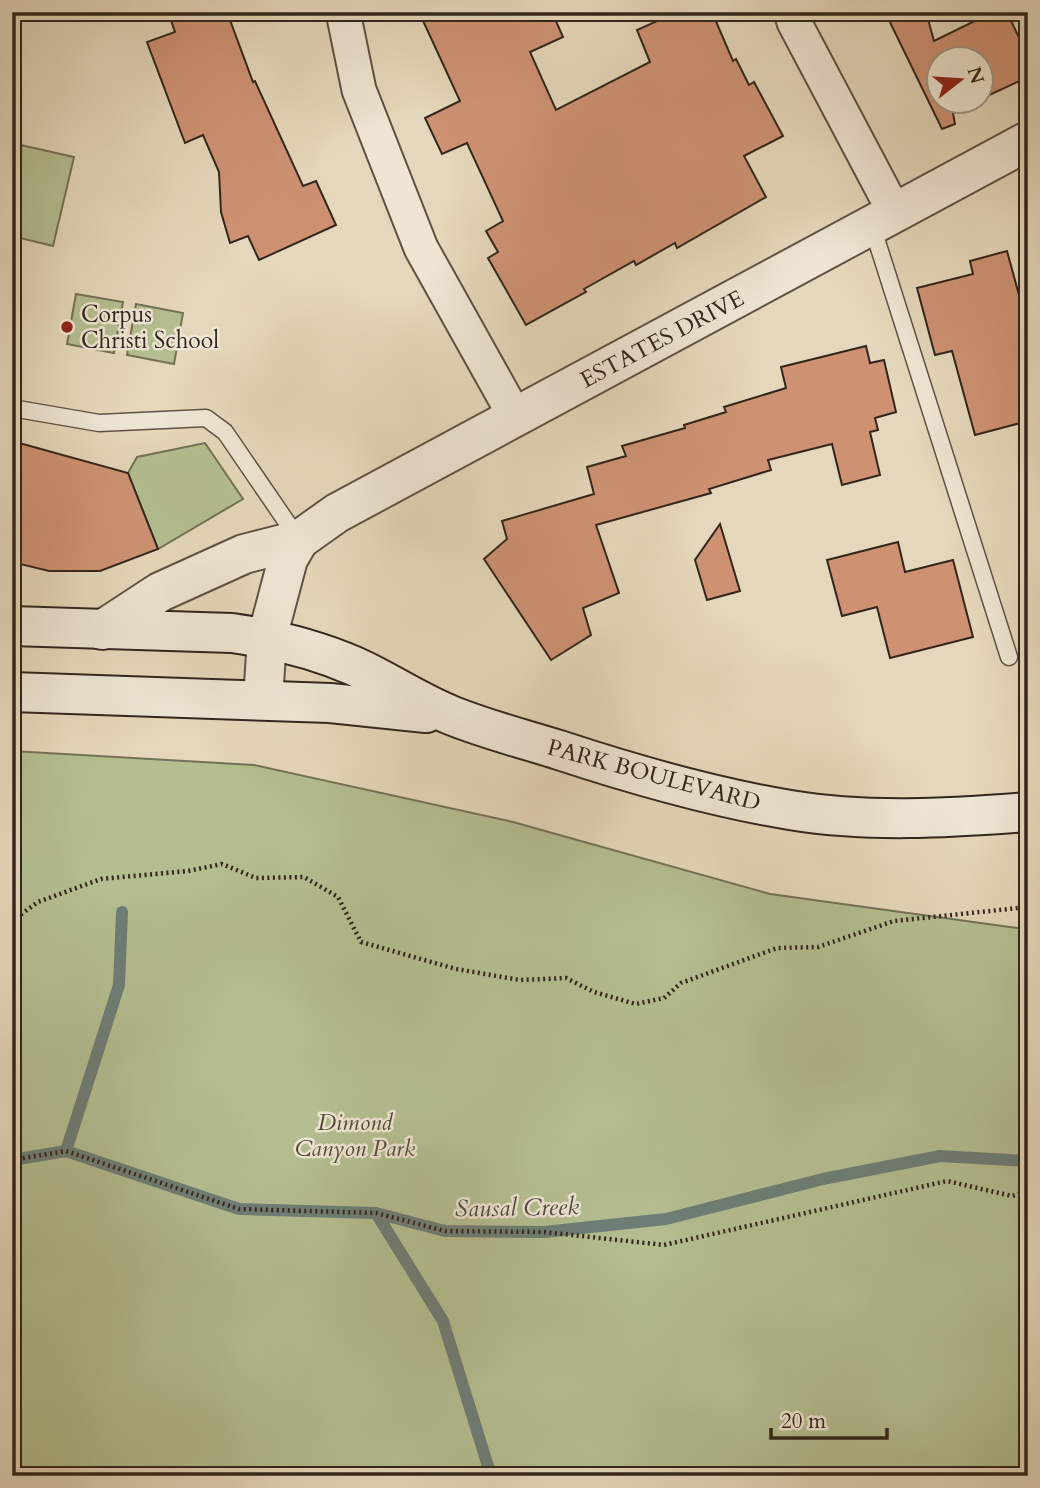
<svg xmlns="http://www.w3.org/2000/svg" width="1040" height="1488" font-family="Cardo,serif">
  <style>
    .green { fill: #b4be91; stroke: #737256; stroke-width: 2 }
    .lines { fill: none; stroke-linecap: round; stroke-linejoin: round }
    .stream { stroke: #6e7e77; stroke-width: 12 }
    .building { fill: #ce9273; stroke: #32261c; stroke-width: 2 }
    .service-casing { stroke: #5f5244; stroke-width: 19 }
    .minor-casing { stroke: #5f5244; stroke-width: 37 }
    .tertiary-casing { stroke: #5f5244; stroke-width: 42 }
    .secondary-casing { stroke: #32261c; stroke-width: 42 }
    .path { stroke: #32261c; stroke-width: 4.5; stroke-dasharray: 2 3.5; stroke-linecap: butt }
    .service { stroke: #eee5d3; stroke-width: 16 }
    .minor { stroke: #eee5d3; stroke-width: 33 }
    .tertiary { stroke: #eee5d3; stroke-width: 38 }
    .secondary { stroke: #eee5d3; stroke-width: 38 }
    .poi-dot { fill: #8f2418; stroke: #eee5d3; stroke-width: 2.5 }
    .labels { text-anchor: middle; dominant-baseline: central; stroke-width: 5; stroke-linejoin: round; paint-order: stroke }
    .poi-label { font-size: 23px; fill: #32261c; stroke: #eee5d3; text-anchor: start }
    .street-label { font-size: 23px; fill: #32261c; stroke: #eee5d3 }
    .park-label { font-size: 23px; font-style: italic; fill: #524c39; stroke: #eee5d3 }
    .water-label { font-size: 24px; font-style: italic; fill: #4b4a42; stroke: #eee5d3 }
  </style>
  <rect width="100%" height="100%" fill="#e5d7bb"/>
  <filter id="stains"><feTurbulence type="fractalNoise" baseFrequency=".00286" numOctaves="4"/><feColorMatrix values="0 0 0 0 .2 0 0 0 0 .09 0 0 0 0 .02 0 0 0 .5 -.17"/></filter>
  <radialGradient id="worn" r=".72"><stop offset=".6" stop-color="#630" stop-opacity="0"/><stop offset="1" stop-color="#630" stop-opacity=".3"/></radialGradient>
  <g class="green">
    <path d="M 12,143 L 74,157 L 53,246 L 12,236 Z"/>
    <path d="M 76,294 L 123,302 L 114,353 L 67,344 Z"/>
    <path d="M 136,304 L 183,313 L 174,364 L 127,355 Z"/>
    <path d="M 205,443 L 243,499 L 158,549 L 128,473 L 137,457 Z"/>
    <path d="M 12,751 L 254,765 L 513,822 L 770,894 L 1017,928 L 1028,926 L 1028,1476 L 12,1476 Z"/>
  </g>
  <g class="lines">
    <g class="stream">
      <path d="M 66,1151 L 119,985 L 122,912"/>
      <path d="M 12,1160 L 66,1151 L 239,1209 L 376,1213 L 445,1231 L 544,1232 L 666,1219 L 823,1179 L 940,1156 L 1028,1161"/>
      <path d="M 376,1213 L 443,1321 L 491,1476"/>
    </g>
  </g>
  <g class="building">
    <path d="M 168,12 L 227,12 L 253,82 L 255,81 L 303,186 L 316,181 L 336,225 L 259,260 L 248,236 L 230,243 L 221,212 L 219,172 L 203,135 L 185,143 L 147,42 L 175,32 Z"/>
    <path d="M 419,12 L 552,12 L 563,37 L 530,52 L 556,110 L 650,62 L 637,30 L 677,12 L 712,12 L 733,61 L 736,59 L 749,85 L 754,82 L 783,136 L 744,156 L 766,197 L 677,248 L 675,243 L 636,265 L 634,261 L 584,289 L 586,292 L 526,325 L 488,258 L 498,252 L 486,231 L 503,221 L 467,143 L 442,154 L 425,118 L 460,101 Z"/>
    <path d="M 885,12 L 926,12 L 934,41 L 993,12 L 1007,12 L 1028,57 L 1028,77 L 981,99 L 981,60 L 939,60 L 939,102 L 976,102 L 953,113 L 955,124 L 942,129 Z"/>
    <path d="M 1007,251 L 1028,328 L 1028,421 L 975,435 L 952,351 L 935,355 L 917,288 L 973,274 L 970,261 Z"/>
    <path d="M 866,346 L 870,363 L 884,360 L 896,412 L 875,418 L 878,430 L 870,432 L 880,475 L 842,485 L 832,444 L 768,460 L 771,470 L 709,489 L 711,493 L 596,525 L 619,593 L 583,608 L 591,635 L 551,660 L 484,559 L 507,539 L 502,521 L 594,494 L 587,467 L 626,456 L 622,446 L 685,428 L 684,425 L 726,412 L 724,407 L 786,388 L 781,367 Z"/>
    <path d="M 12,441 L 128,473 L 158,549 L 100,571 L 49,571 L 12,562 Z"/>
    <path d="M 720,524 L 740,591 L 707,600 L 695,560 Z"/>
    <path d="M 898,542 L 905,572 L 953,560 L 973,637 L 890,658 L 877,607 L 842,616 L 827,560 Z"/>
  </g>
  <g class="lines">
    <defs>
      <g id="service">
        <path d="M 872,226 L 1009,657"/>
        <path d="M 12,408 L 99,423 L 206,418 L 225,432 L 299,540"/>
      </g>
      <g id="minor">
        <path d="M 343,12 L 359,90 L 421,248 L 516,418"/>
        <path d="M 791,12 L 794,22 L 895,213"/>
      </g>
      <g id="tertiary">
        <path d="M 102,630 L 160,592 L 244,554 L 299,540 L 337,513 L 1028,141"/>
        <path d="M 263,700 L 267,638 L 288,559 L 299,540"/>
      </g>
      <g id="secondary">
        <path d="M 12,626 L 232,633 C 274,639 315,649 354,666 C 388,681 419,703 453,716 C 488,730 524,739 559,750 C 635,775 711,797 790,810 C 868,823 949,818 1028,812"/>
        <path d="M 12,692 L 330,703 L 426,713"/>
      </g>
    </defs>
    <use href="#service" class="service-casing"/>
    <use href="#minor" class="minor-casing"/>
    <use href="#tertiary" class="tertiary-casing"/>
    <use href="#secondary" class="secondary-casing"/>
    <g class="path">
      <path d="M 12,921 L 38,902 L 101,879 L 188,871 L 222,864 L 256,878 L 304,877 L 338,897 L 361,942 L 456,969 L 520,980 L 566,978 L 594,992 L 636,1004 L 664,998 L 681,983 L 777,948 L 818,947 L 894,921 L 1028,907"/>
      <path d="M 12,1160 L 66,1151 L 239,1209 L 376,1213 L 445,1231 L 544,1232 L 664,1245 L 947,1181 L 1012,1196 L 1028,1191"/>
    </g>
    <use href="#service" class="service"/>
    <use href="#minor" class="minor"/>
    <use href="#tertiary" class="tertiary"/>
    <use href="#secondary" class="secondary"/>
  </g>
  <circle class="poi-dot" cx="67" cy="327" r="7"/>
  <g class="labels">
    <g class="poi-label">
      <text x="81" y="314">Corpus<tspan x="81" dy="26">Christi School</tspan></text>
    </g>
    <g class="street-label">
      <text transform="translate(662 339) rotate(-28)">ESTATES DRIVE</text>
      <text transform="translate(654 775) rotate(15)">PARK BOULEVARD</text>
    </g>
    <g class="park-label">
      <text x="355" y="1122">Dimond<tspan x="355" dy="26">Canyon Park</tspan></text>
    </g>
    <g class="water-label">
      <text transform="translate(517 1208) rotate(-1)">Sausal Creek</text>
    </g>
  </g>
  <rect width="1040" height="1488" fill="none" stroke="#e5d7bb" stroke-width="42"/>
  <rect x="14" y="14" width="1012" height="1460" fill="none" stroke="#32261c" stroke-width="3.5"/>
  <rect x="21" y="21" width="998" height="1446" fill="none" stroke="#32261c" stroke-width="2"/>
  <g transform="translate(960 80) rotate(73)"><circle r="33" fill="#eee5d3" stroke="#a3998a" stroke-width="2"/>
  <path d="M0-5L12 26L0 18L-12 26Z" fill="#8f2418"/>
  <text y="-10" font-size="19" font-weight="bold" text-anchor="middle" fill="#32261c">N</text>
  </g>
  <path d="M771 1428v10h116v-10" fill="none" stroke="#32261c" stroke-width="3.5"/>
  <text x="781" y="1428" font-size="21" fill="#32261c" stroke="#eee5d3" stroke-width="5" paint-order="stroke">20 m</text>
  <rect width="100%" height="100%" filter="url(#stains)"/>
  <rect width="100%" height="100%" fill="url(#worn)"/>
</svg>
